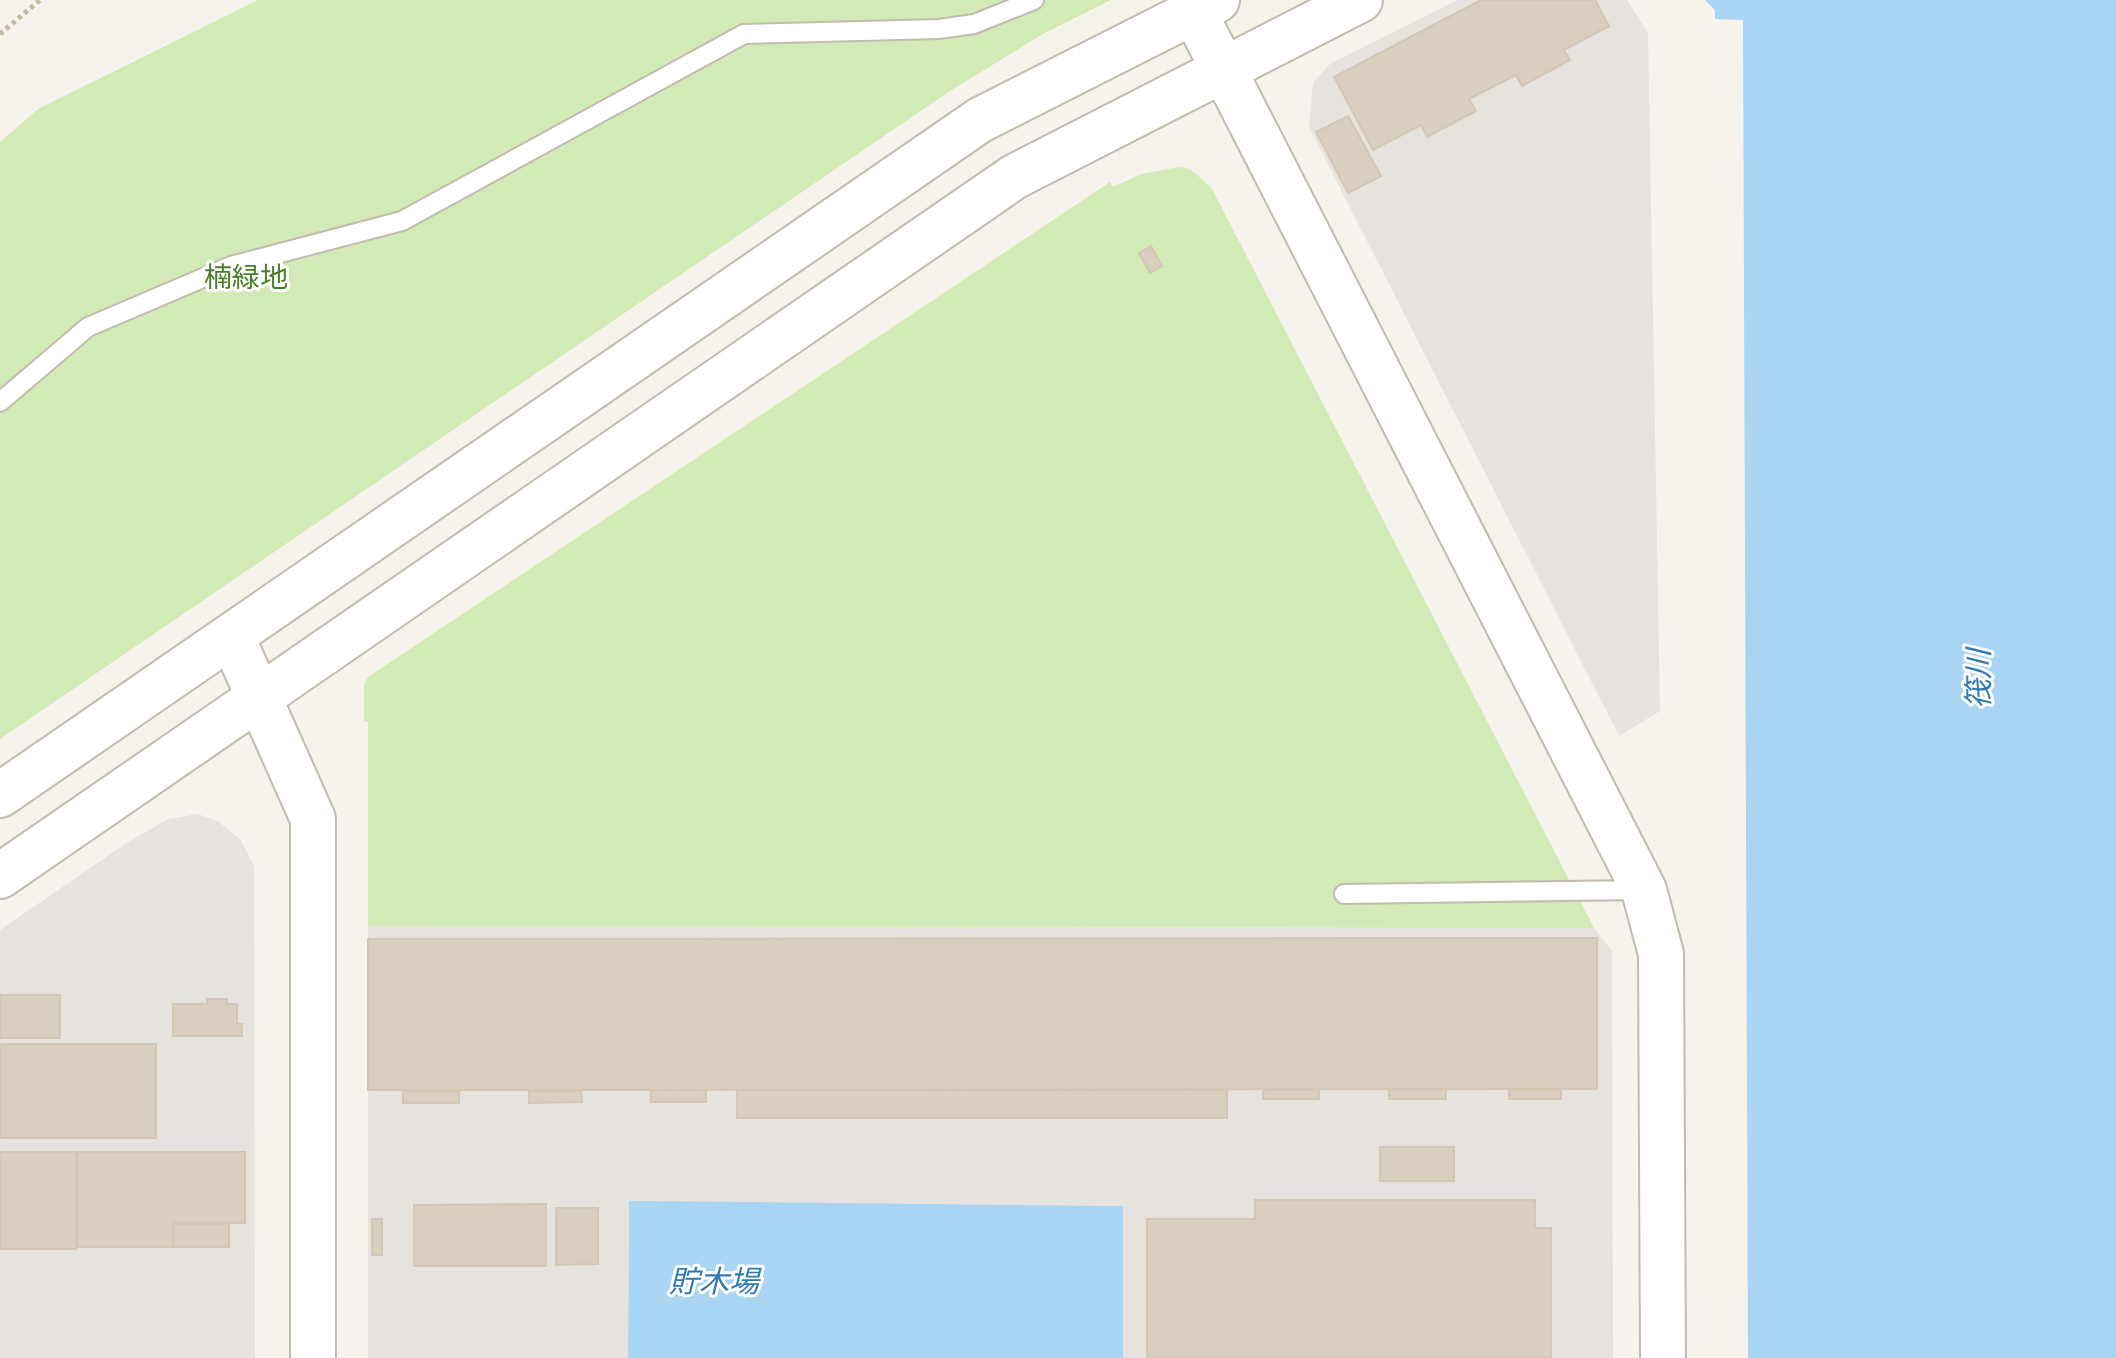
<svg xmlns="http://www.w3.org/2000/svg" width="2116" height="1358" font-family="Poppins,'Noto Sans JP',sans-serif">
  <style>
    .industrial { fill: #e6e2dd }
    .green { fill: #d2eab5 }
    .water { fill: #a9d4f2 }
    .building { fill: #d8cfc1; stroke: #d3c7b4; stroke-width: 2 }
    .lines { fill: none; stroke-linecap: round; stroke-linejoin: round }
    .service-casing { stroke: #c2bbae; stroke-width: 22 }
    .tertiary-casing { stroke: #c2bbae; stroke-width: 48 }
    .path { stroke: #c4b79f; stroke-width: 5; stroke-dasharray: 4 4; stroke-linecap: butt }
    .service { stroke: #fff; stroke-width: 18 }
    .tertiary { stroke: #fff; stroke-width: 44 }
    .labels { text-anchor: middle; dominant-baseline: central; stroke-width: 6; stroke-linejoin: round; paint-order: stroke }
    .park-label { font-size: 28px; fill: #4a7f2a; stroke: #fff }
    .water-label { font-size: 30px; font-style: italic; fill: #2e7ab2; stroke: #fff }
  </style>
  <rect width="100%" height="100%" fill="#f6f3ec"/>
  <g class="industrial">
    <path d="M 1458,0 L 1627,0 L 1648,33 L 1660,711 L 1619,736 L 1309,127 L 1313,83 L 1330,64 Z"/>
    <path d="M 198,814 L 219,822 L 240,839 L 254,866 L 255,1358 L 0,1358 L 0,930 L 125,844 L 168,819 Z"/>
    <path d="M 368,926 L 1594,928 L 1612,951 L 1613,1358 L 1123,1358 L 1122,1206 L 629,1202 L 628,1358 L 368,1358 Z"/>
  </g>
  <g class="green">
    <path d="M 258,0 L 1111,0 L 1043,34 L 947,93 L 0,739 L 0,142 L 38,109 Z"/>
    <path d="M 1179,167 L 1190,169 L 1211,187 L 1594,928 L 368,926 L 368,722 L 364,721 L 364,684 L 368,677 L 1110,182 L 1113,187 L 1141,174 Z"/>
  </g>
  <g class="water">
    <path d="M 1705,0 L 2116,0 L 2116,1358 L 1748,1358 L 1743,20 L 1715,19 L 1715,10 Z"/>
    <path d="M 629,1201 L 1123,1206 L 1123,1358 L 628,1358 Z"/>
  </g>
  <g class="building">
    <path d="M 1481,0 L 1595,0 L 1609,26 L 1564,50 L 1570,60 L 1522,86 L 1516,75 L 1469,99 L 1476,111 L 1427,137 L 1421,125 L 1373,150 L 1334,77 Z"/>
    <path d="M 1348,116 L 1381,176 L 1348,193 L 1316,132 Z"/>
    <path d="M 1151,246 L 1162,266 L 1150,273 L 1139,253 Z"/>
    <path d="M 1597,938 L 1597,1089 L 368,1090 L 368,939 Z"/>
    <rect x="0" y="995" width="60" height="43"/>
    <path d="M 207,999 L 227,999 L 227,1004 L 237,1004 L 237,1024 L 242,1024 L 242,1036 L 173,1036 L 173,1004 L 207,1004 Z"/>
    <rect x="0" y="1044" width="156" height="94"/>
    <rect x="651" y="1090" width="55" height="12"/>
    <rect x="737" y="1090" width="490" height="28"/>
    <rect x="1263" y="1090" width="56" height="9"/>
    <rect x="1389" y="1090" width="57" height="9"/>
    <rect x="1509" y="1090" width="52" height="9"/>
    <rect x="403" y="1091" width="56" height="12"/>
    <path d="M 529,1091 L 581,1091 L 582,1102 L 529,1103 Z"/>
    <rect x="1380" y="1147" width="74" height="34"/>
    <rect x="0" y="1152" width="76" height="97"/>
    <path d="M 77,1152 L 245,1152 L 245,1223 L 173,1223 L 173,1247 L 77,1247 Z"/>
    <path d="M 1255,1200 L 1535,1200 L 1535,1228 L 1551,1228 L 1551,1358 L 1147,1358 L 1147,1219 L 1255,1219 Z"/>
    <path d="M 546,1204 L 546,1266 L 414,1266 L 414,1205 Z"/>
    <path d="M 556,1208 L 598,1208 L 598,1264 L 556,1265 Z"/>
    <rect x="372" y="1219" width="10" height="36"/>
    <rect x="174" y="1224" width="55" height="23"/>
  </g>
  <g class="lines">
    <defs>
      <g id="service">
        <path d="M 0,402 L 88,327 L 231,266 L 402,221 L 744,34 L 939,29 L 974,24 L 1034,0"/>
        <path d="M 1344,894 L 1642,890"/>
      </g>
      <g id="tertiary">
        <path d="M 1194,12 L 1644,890 L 1661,954 L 1663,1358"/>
        <path d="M 232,637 L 313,819 L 313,1358"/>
        <path d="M 0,795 L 980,120 L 1217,0"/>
        <path d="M 0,876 L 1014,177 L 1360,0"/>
      </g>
    </defs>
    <use href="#service" class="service-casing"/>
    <use href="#tertiary" class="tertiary-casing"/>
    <path class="path" d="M 0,34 L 40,0"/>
    <use href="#service" class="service"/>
    <use href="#tertiary" class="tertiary"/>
  </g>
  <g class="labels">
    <g class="park-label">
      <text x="246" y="277">楠緑地</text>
    </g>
    <g class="water-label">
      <text transform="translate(1978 679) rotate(-90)">筏川</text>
      <text x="714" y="1281">貯木場</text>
    </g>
  </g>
</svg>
